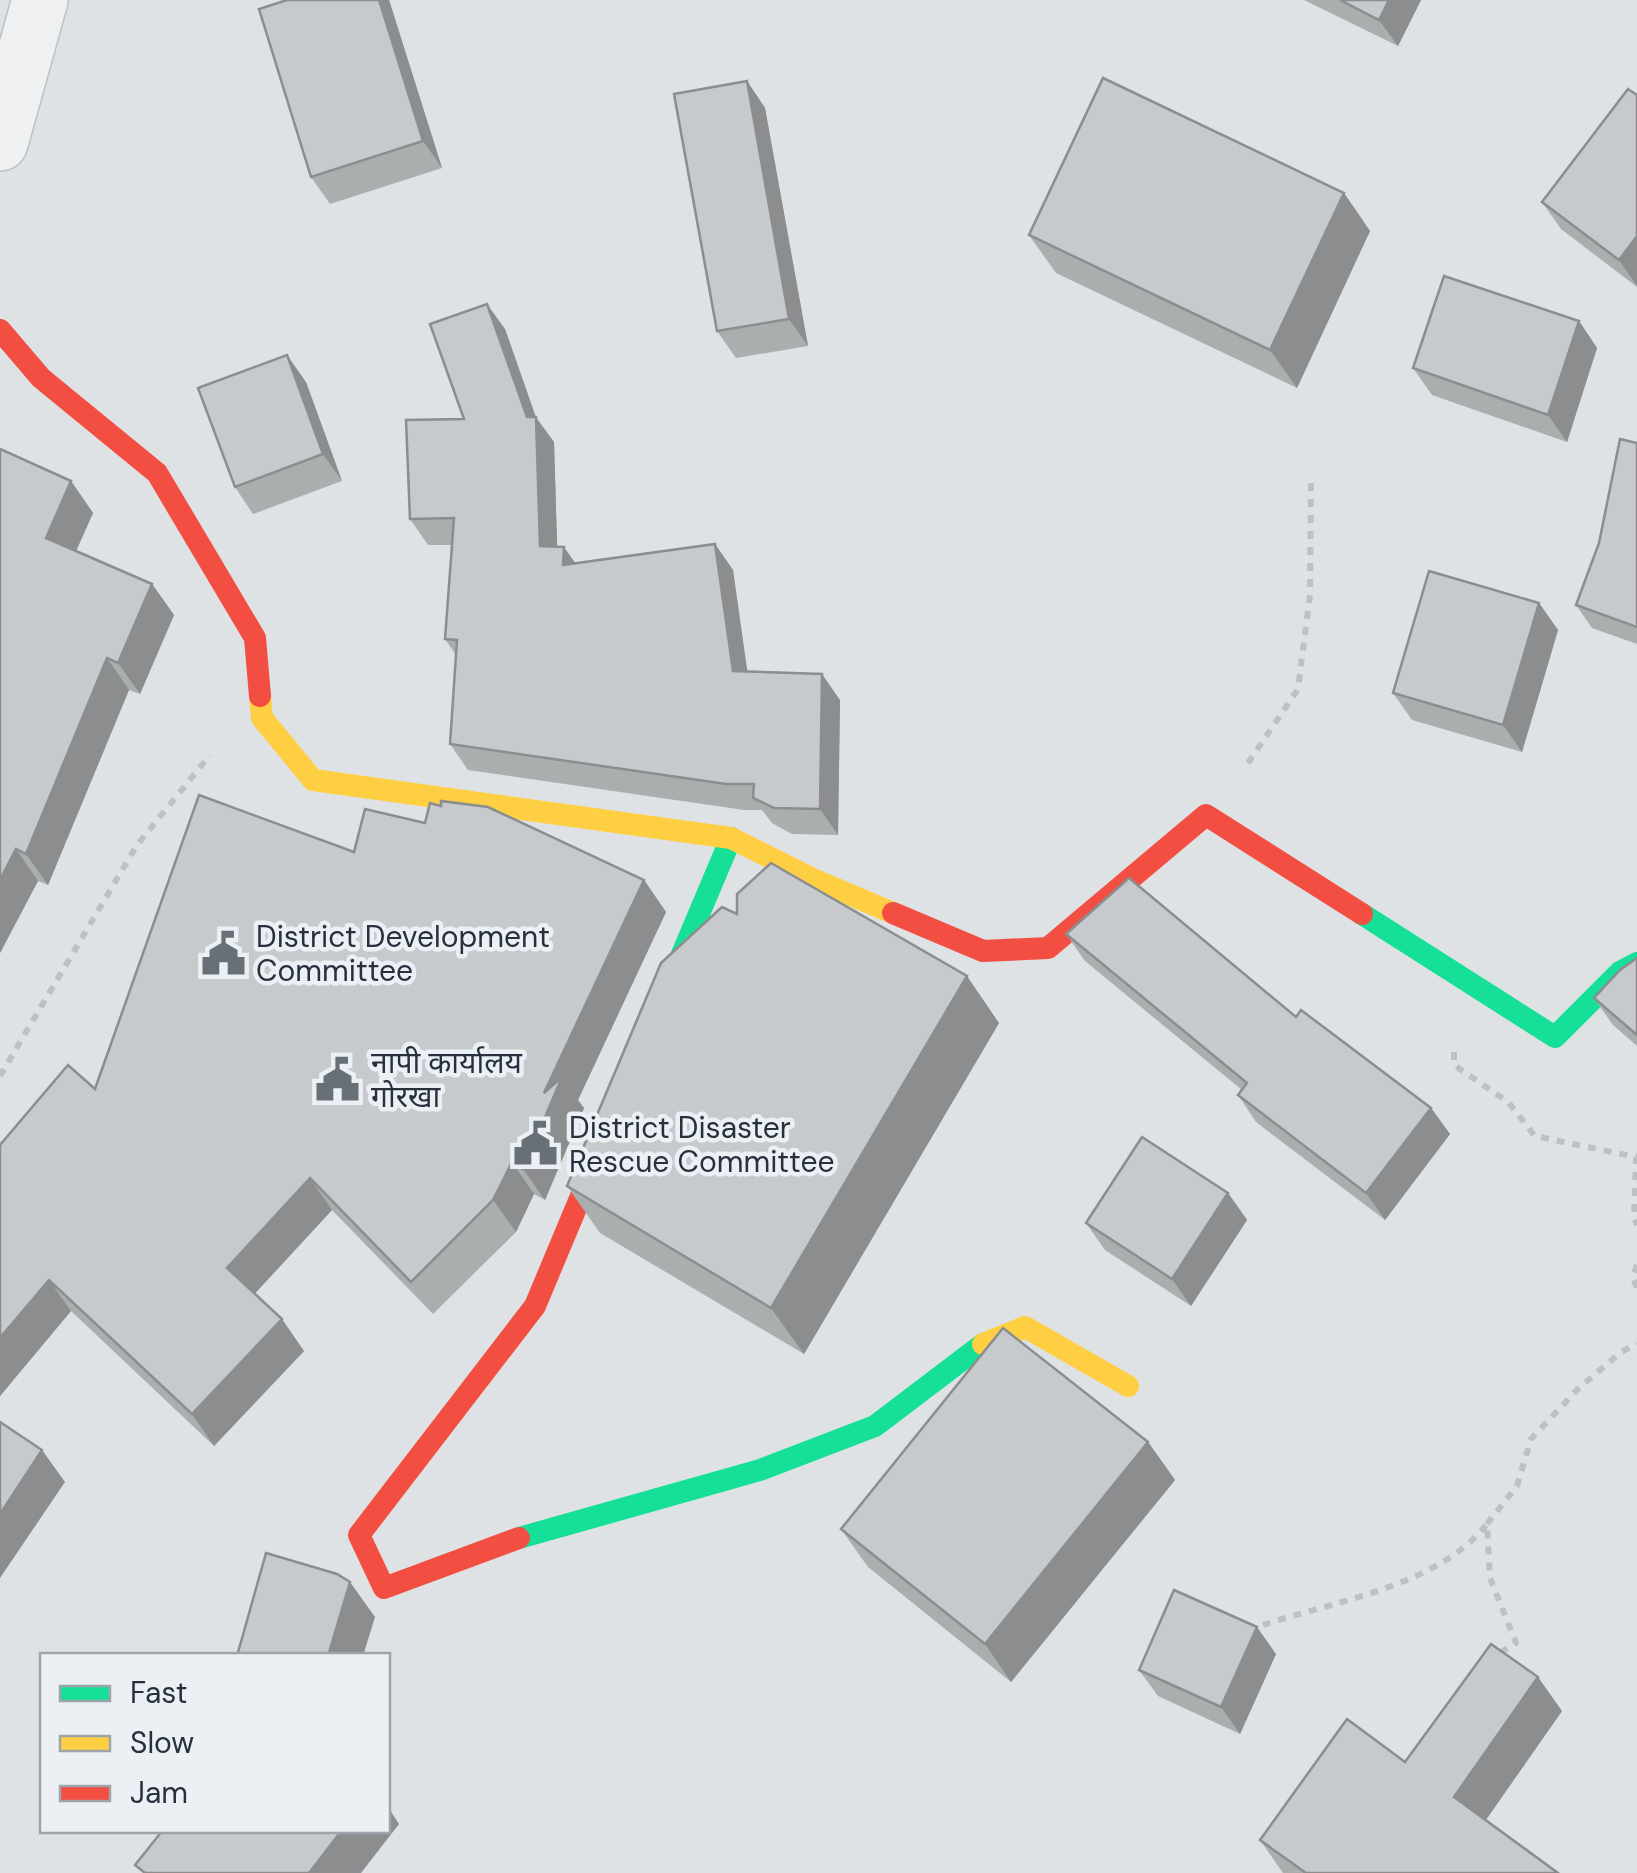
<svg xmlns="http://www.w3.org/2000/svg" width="1637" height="1873" font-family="'DM Sans','Noto Sans Devanagari',sans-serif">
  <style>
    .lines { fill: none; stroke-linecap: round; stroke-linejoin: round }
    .street-casing { stroke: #bdc0c2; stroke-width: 58 }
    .path { stroke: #bec1c4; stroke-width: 6; stroke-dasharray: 8 8; stroke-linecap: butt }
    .street { stroke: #eef0f1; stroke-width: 55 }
    .fast { stroke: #16e098; stroke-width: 22 }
    .slow { stroke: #ffcf43; stroke-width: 22 }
    .jam { stroke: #f24e42; stroke-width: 22 }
    .wall { fill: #abaeaf }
    .shaded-wall { fill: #8b8d8f }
    .building { fill: #c7cacc; stroke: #8b8d8f; stroke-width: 2.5 }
    .labels { text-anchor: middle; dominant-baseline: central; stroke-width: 9; stroke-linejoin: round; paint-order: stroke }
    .poi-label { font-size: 30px; fill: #26313d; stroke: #ecf0f5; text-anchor: start }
  </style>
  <rect width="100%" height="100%" fill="#dfe2e4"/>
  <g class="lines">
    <defs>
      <path id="street" d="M 0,143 L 40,0"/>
    </defs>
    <use href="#street" class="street-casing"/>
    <g class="path">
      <path d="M 1248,763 L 1298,689 L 1310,595 L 1311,477"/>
      <path d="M 1454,1052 L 1454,1065 L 1508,1102 L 1535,1136 L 1636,1157 L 1634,1218 L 1637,1225"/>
      <path d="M 0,1076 L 137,845 L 210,755"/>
      <path d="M 1637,1265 L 1633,1277 L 1637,1289"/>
      <path d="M 1487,1524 L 1517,1486 L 1531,1439 L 1578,1389 L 1621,1352 L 1637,1344"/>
      <path d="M 1263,1625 C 1335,1601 1439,1586 1487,1524 L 1490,1578 L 1516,1643 L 1498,1654"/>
    </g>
    <use href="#street" class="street"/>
    <g class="fast">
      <path d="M 1362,914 L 1555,1037 L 1620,972 L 1637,963"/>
      <path d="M 661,1004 L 731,838"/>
      <path d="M 519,1538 L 760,1470 L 875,1426 L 983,1344"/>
    </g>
    <g class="slow">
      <path d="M 260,696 L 262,718 L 313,780 L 731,838 L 813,879 L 893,913"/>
      <path d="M 983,1344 L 1025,1327 L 1128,1386"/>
    </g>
    <g class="jam">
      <path d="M 0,330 L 41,378 L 157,473 L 255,638 L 260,696"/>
      <path d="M 893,913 L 983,951 L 1048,948 L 1206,815 L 1362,914"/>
      <path d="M 519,1538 L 384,1588 L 359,1535 L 535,1306 L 607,1134"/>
    </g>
  </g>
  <g class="wall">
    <path d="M 389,0 L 442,168 L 330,204 L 311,177 Z"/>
    <path d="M 1304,0 L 1421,0 L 1398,46 Z"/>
    <path d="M 747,81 L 765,108 L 808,346 L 736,358 L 717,331 Z"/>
    <path d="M 1637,95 L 1637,287 L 1561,229 L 1542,202 Z"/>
    <path d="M 1344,193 L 1370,231 L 1297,388 L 1056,273 L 1029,235 Z"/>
    <path d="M 1579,321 L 1597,348 L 1567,442 L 1432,395 L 1413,368 Z"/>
    <path d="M 505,329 L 536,417 L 554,442 L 557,547 L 564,547 L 575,563 L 715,544 L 733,570 L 747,672 L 840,700 L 838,835 L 792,834 L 772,823 L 762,810 L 744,810 L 468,770 L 450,744 L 456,655 L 445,639 L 452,545 L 428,545 L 410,519 L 464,419 Z"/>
    <path d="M 306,382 L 342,481 L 253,514 L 235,487 Z"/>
    <path d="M 1637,443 L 1637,644 L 1592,628 L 1576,605 Z"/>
    <path d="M 0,449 L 71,481 L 93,513 L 76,551 L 152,584 L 174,615 L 140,694 L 129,690 L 48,885 L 38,881 L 0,953 Z"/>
    <path d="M 1539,603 L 1558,630 L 1522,752 L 1412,720 L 1393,693 Z"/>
    <path d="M 354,852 L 644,880 L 666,912 L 578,1100 L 584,1108 L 545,1200 L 534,1194 L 516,1232 L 433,1314 L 332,1210 L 254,1294 L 304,1351 L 214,1446 L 71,1311 L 0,1396 L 0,1145 L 95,1089 Z"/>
    <path d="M 1066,934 L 1296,1017 L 1431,1108 L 1450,1134 L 1385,1220 L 1256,1122 L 1238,1095 L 1242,1090 L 1085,961 Z"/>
    <path d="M 1637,958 L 1637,1046 L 1613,1025 L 1594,998 Z"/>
    <path d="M 999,1023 L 804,1354 L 600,1233 L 567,1186 Z"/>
    <path d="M 1228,1193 L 1247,1220 L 1191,1306 L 1105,1250 L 1086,1223 Z"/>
    <path d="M 1148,1442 L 1175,1480 L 1011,1682 L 868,1567 L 841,1529 Z"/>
    <path d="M 1276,1654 L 1240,1734 L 1158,1696 L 1139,1670 Z"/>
    <path d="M 1562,1711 L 1486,1820 L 1558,1873 L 1283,1873 L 1260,1840 L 1405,1762 Z"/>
  </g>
  <g class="shaded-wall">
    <path d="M 379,0 L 389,0 L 442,168 L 423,141 Z"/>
    <path d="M 1389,0 L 1421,0 L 1398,46 L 1379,20 Z"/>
    <path d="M 747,81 L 765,108 L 808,346 L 789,319 Z"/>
    <path d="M 1344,193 L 1370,231 L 1297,388 L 1270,350 Z"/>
    <path d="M 1637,236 L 1637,286 L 1619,260 Z"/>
    <path d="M 487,304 L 505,329 L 536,418 L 554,442 L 558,571 L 540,546 L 527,417 Z"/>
    <path d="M 1579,321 L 1597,348 L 1567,442 L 1548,415 Z"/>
    <path d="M 287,355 L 306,382 L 342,481 L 323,454 Z"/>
    <path d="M 71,481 L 93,513 L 68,569 L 46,538 Z"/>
    <path d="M 715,544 L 733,570 L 751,697 L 733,671 Z"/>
    <path d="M 564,547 L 582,573 L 563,565 Z"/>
    <path d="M 152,584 L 174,615 L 140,694 L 118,663 Z"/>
    <path d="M 1539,603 L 1558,630 L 1522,752 L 1503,725 Z"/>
    <path d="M 107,658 L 129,690 L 48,885 L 26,854 Z"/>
    <path d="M 822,674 L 840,700 L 838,835 L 820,809 Z"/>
    <path d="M 16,849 L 38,881 L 0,953 L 0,880 Z"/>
    <path d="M 644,880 L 666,912 L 578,1100 L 584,1108 L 545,1200 L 523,1169 L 544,1093 Z"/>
    <path d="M 967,976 L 999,1023 L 804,1354 L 771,1308 Z"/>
    <path d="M 1431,1108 L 1450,1134 L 1385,1220 L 1366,1193 Z"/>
    <path d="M 512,1162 L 534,1194 L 516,1232 L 493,1200 Z"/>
    <path d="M 310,1178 L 332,1210 L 249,1300 L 227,1268 Z"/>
    <path d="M 1228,1193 L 1247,1220 L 1191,1306 L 1172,1279 Z"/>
    <path d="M 49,1280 L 71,1311 L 0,1396 L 0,1338 Z"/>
    <path d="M 282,1319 L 304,1351 L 214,1446 L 192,1414 Z"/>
    <path d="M 1148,1442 L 1175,1480 L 1011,1682 L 985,1644 Z"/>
    <path d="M 42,1450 L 65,1482 L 0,1578 L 0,1514 Z"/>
    <path d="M 350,1582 L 375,1617 L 363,1656 L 328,1656 Z"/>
    <path d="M 1257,1627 L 1276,1654 L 1240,1734 L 1221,1707 Z"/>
    <path d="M 1538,1677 L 1562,1711 L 1478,1831 L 1454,1797 Z"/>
    <path d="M 388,1807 L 399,1824 L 361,1873 L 309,1873 L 342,1830 L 388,1830 Z"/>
  </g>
  <g class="building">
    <path d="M 287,0 L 379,0 L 423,141 L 311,177 L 259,9 Z"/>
    <path d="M 1340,0 L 1389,0 L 1379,20 Z"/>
    <path d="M 1103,78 L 1344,193 L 1270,350 L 1029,235 Z"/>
    <path d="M 747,81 L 789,319 L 717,331 L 674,94 Z"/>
    <path d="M 1628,89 L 1637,95 L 1637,236 L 1619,260 L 1542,202 Z"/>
    <path d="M 1444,276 L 1579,321 L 1548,415 L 1413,368 Z"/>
    <path d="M 487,304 L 527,417 L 536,417 L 540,546 L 564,547 L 563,565 L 715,544 L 733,671 L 822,674 L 820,809 L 774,808 L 753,798 L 754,784 L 726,784 L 450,744 L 457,640 L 445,639 L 454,518 L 410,519 L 406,420 L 464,419 L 430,324 Z"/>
    <path d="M 287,355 L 323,454 L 235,487 L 198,388 Z"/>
    <path d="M 1620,439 L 1637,443 L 1637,627 L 1576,605 L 1599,543 Z"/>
    <path d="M 0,449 L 71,481 L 46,538 L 152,584 L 118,663 L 107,658 L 26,854 L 16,849 L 0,880 Z"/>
    <path d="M 1429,571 L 1539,603 L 1503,725 L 1393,693 Z"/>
    <path d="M 199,795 L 354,852 L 365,809 L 425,823 L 430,803 L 441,806 L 441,801 L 488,807 L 644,880 L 544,1093 L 562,1077 L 523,1169 L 512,1162 L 493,1200 L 411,1282 L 310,1178 L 227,1268 L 282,1319 L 192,1414 L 49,1280 L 0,1338 L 0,1145 L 68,1065 L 95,1089 Z"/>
    <path d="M 771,863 L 967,976 L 771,1308 L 567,1186 L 661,963 L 722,907 L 737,914 L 737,894 Z"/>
    <path d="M 1129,878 L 1296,1017 L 1301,1010 L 1431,1108 L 1366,1193 L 1238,1095 L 1247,1083 L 1066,934 Z"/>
    <path d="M 1637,958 L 1637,1035 L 1594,998 L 1620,970 Z"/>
    <path d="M 1142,1137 L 1228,1193 L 1172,1279 L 1086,1223 Z"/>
    <path d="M 1003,1328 L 1148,1442 L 985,1644 L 841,1529 Z"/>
    <path d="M 0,1422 L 42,1450 L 0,1514 Z"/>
    <path d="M 266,1553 L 337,1574 L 350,1582 L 328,1656 L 237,1656 Z"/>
    <path d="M 1174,1590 L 1257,1627 L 1221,1707 L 1139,1670 Z"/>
    <path d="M 1491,1644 L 1538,1677 L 1454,1797 L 1558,1873 L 1306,1873 L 1260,1840 L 1347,1719 L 1405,1762 Z"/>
    <path d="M 163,1830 L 342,1830 L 309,1873 L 145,1873 L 135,1865 Z"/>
  </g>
  <defs>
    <symbol id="civic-bare" viewBox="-9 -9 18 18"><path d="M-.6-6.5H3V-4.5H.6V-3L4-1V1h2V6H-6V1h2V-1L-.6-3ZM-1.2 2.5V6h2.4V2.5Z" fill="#676f77" stroke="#ecf0f5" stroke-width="2.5" paint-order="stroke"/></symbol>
  </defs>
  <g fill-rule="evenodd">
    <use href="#civic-bare" x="192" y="922" width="63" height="63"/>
    <use href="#civic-bare" x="306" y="1048" width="63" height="63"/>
    <use href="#civic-bare" x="504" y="1112" width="63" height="63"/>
  </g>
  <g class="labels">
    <g class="poi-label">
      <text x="256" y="936">District Development<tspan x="256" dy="34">Committee</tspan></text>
      <text x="371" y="1062">नापी कार्यालय<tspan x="371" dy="34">गोरखा</tspan></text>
      <text x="569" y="1127">District Disaster<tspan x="569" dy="34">Rescue Committee</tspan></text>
    </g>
  </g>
  <rect x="40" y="1653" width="350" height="180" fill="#ecf0f5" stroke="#9da4ab" stroke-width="2.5"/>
  <rect x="60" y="1686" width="50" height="15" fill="#16e098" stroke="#9da4ab" stroke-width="2.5"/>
  <text x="130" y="1703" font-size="30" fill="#26313d">Fast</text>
  <rect x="60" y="1736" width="50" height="15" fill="#ffcf43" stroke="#9da4ab" stroke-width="2.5"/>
  <text x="130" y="1753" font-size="30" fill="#26313d">Slow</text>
  <rect x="60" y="1786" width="50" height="15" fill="#f24e42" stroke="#9da4ab" stroke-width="2.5"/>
  <text x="130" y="1803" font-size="30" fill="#26313d">Jam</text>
</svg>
